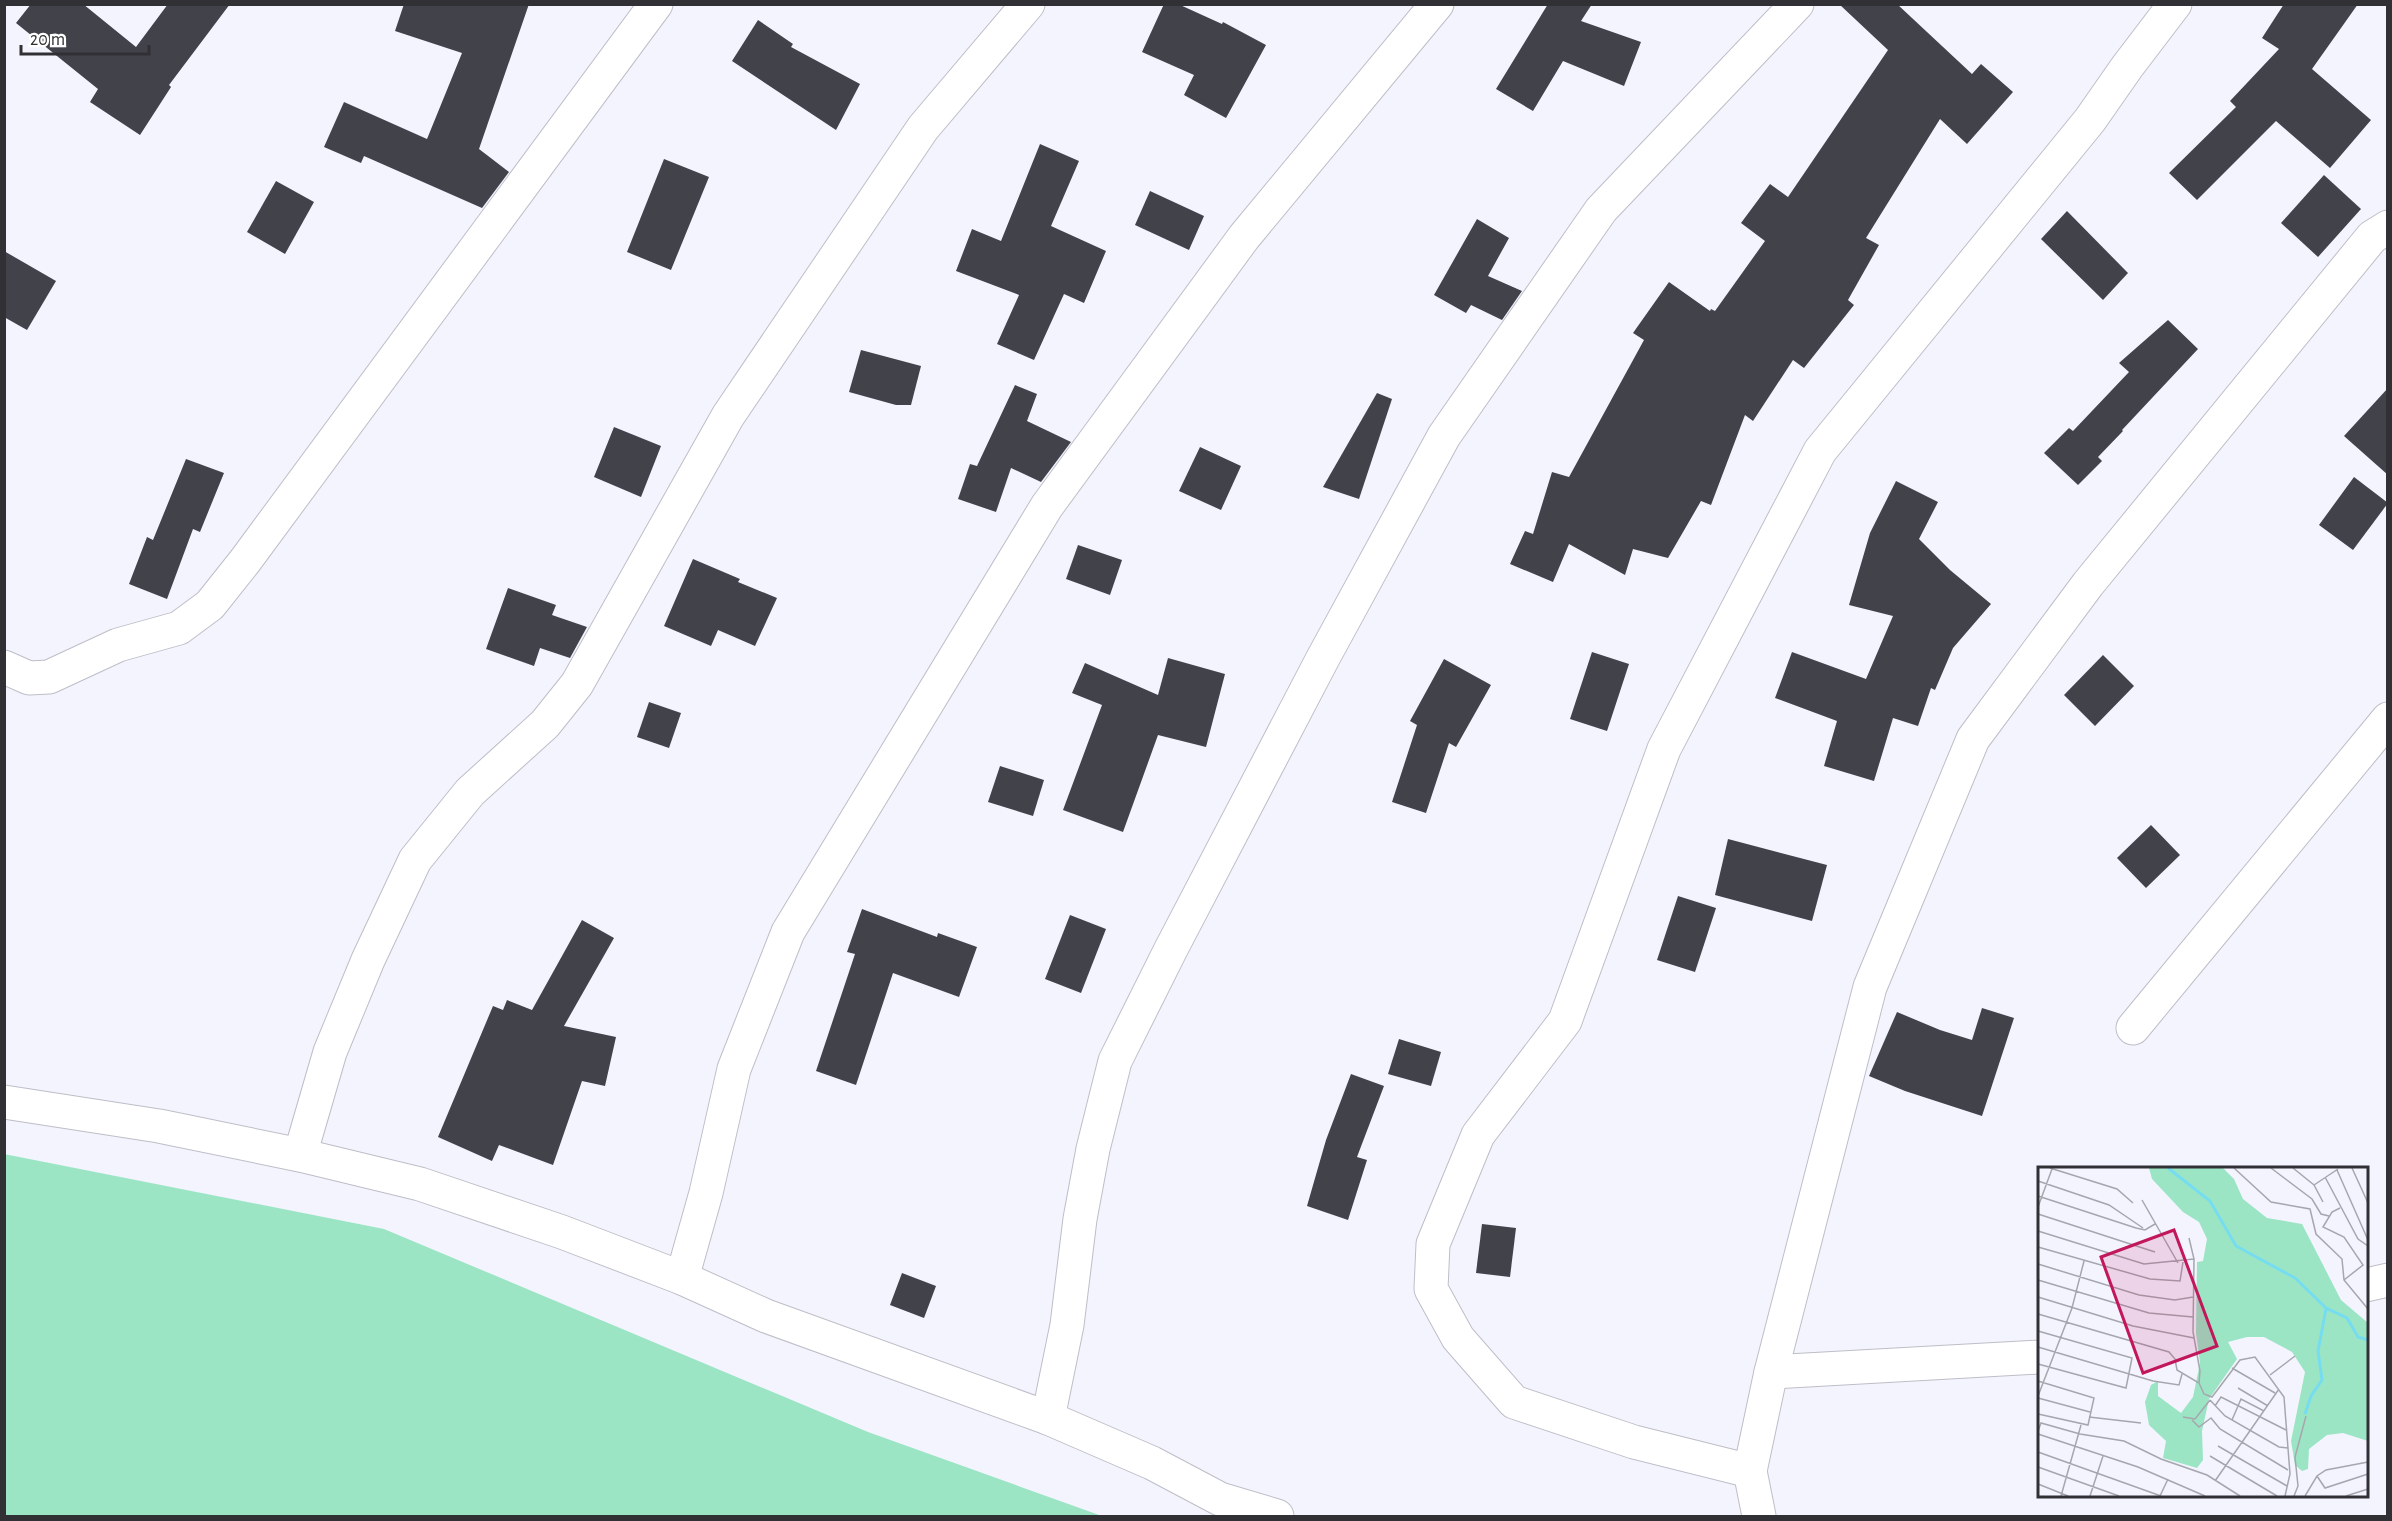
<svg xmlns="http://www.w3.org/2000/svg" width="2392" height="1521" font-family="'Alegreya Sans',sans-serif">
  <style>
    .green { fill: #9ce5c4 }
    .building { fill: #42424b }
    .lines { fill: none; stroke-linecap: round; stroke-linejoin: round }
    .minor-casing { stroke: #bebec8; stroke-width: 35 }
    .minor { stroke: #fff; stroke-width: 33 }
    .inset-river { fill: none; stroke: #76ddf0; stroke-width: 3 }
    .inset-road { fill: none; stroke: #a6a6ae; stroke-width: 1.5 }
    .view { fill: #c2185b; fill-opacity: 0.15; stroke: #c2185b; stroke-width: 3 }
    .inset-edge { fill: none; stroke: #313135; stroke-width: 3 }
  </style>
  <rect width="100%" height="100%" fill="#f4f4ff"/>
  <path class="green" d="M 4,1154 L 384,1229 L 868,1432 L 1102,1516 L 5,1516 Z"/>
  <g class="building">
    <path d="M 31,4 L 83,4 L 136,47 L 168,4 L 230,4 L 169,85 L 171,87 L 140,135 L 90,102 L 98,89 L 16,23 Z"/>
    <path d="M 404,4 L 529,4 L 479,149 L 509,172 L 482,208 L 364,156 L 361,163 L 324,147 L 344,102 L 427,139 L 462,53 L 395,31 Z"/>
    <path d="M 1164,4 L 1178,4 L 1222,24 L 1223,22 L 1266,45 L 1226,118 L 1184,95 L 1194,75 L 1142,52 Z"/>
    <path d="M 1548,4 L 1592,4 L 1581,21 L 1641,42 L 1624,86 L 1563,61 L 1533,111 L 1496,89 Z"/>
    <path d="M 1839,4 L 1897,4 L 1972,74 L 1981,64 L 2013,92 L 1967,144 L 1940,119 L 1866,238 L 1879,245 L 1848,300 L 1854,305 L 1804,368 L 1793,360 L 1753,421 L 1745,415 L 1711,505 L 1701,501 L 1668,558 L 1633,549 L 1625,575 L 1569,544 L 1553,582 L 1510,564 L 1525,531 L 1533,534 L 1552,472 L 1569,477 L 1644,340 L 1633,333 L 1669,282 L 1710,311 L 1711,309 L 1715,311 L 1765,241 L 1741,223 L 1770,184 L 1788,197 L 1888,50 Z"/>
    <path d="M 2284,4 L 2358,4 L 2312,69 L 2371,120 L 2330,168 L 2276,121 L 2197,200 L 2169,173 L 2236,107 L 2230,101 L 2279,49 L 2262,38 Z"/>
    <path d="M 758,20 L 793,44 L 791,47 L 860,84 L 836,130 L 732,61 Z"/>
    <path d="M 1040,144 L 1079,161 L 1051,226 L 1106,251 L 1084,303 L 1064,294 L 1034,360 L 997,344 L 1019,295 L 956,271 L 972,229 L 1001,241 Z"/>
    <path d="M 664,159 L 709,177 L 671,270 L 627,252 Z"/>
    <path d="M 2324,175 L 2361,209 L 2318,257 L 2281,223 Z"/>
    <path d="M 276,181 L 314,202 L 285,254 L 247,232 Z"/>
    <path d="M 1150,191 L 1204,216 L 1189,250 L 1135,225 Z"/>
    <path d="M 2067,211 L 2128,273 L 2103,300 L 2041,239 Z"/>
    <path d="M 1477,219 L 1509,238 L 1488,276 L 1522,291 L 1502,320 L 1471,305 L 1466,313 L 1434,295 Z"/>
    <path d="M 4,251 L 56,281 L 27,330 L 4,317 Z"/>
    <path d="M 2168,320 L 2198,349 L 2122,430 L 2123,431 L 2098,457 L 2102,461 L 2078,485 L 2044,453 L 2069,428 L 2073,431 L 2129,372 L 2119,363 Z"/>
    <path d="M 861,350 L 921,366 L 911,405 L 896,405 L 849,392 Z"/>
    <path d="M 1015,385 L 1037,394 L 1027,421 L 1071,442 L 1041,482 L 1011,468 L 996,512 L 958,499 L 970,464 L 977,466 Z"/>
    <path d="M 2388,388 L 2388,475 L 2344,436 Z"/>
    <path d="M 1377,393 L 1392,399 L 1359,499 L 1323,487 Z"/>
    <path d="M 614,427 L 661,446 L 641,497 L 594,477 Z"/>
    <path d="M 1200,447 L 1241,466 L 1221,510 L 1179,491 Z"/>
    <path d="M 186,459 L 224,473 L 200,532 L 193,529 L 167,599 L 129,584 L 147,537 L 153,540 Z"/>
    <path d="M 2354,477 L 2388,503 L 2353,550 L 2319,525 Z"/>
    <path d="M 1896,481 L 1938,502 L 1919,539 L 1950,570 L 1991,604 L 1953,648 L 1935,690 L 1931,688 L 1918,726 L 1893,718 L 1874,781 L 1824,766 L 1837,721 L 1775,698 L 1792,652 L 1866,679 L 1893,616 L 1849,605 L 1870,533 Z"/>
    <path d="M 1078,545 L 1122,560 L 1110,595 L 1066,579 Z"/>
    <path d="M 693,559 L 740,579 L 738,582 L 777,598 L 755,646 L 718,630 L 711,646 L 664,626 Z"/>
    <path d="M 508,588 L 556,605 L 552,615 L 587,627 L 570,658 L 540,648 L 534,666 L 486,649 Z"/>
    <path d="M 1592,652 L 1629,664 L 1607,731 L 1570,719 Z"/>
    <path d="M 2103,655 L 2134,686 L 2095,726 L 2064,695 Z"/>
    <path d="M 1168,658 L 1225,674 L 1206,747 L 1158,735 L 1123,832 L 1063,810 L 1102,705 L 1072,693 L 1085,663 L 1158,695 Z"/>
    <path d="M 1444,659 L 1491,685 L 1456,747 L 1449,743 L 1426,813 L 1392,802 L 1417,725 L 1410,721 Z"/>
    <path d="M 649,702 L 681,713 L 669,748 L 637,737 Z"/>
    <path d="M 1000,766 L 1044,780 L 1033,816 L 988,802 Z"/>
    <path d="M 2151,825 L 2180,855 L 2146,888 L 2117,858 Z"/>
    <path d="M 1728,839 L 1827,865 L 1812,921 L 1715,895 Z"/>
    <path d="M 1678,896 L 1716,908 L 1695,972 L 1657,960 Z"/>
    <path d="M 862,909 L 937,937 L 938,933 L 977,947 L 959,997 L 893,973 L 856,1085 L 816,1071 L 855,954 L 847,952 Z"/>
    <path d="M 1070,915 L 1106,929 L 1081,993 L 1045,979 Z"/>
    <path d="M 582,920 L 614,938 L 564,1026 L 616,1037 L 605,1086 L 582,1081 L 553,1165 L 499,1145 L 492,1161 L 438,1137 L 493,1006 L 503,1010 L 507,1000 L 532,1010 Z"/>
    <path d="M 1982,1008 L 2014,1018 L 1982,1116 L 1905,1091 L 1869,1076 L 1897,1012 L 1940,1030 L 1972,1040 Z"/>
    <path d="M 1399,1039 L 1441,1052 L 1431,1086 L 1388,1074 Z"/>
    <path d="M 1351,1074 L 1384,1086 L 1357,1157 L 1367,1160 L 1348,1220 L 1307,1206 L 1326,1140 Z"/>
    <path d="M 1482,1224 L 1516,1228 L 1510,1277 L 1476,1273 Z"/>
    <path d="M 902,1273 L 936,1286 L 924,1318 L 890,1305 Z"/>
  </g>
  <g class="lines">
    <defs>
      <g id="minor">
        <path d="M 4,667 L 29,678 L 49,677 L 118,645 L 179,628 L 210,605 L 245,561 L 656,4"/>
        <path d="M 2133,1028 L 2388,719"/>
        <path d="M 4,1102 L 159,1126 L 300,1155 L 420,1184 L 562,1232 L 682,1278 L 766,1316 L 1048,1418 L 1152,1463 L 1220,1499 L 1277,1516"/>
        <path d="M 300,1155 L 330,1052 L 368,960 L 415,860 L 470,792 L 545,724 L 577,684 L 728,416 L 923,128 L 1028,4"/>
        <path d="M 682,1278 L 706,1193 L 734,1069 L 788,932 L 1047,506 L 1244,237 L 1437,4"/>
        <path d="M 2366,1285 L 2388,1280"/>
        <path d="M 1771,1372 L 2040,1357"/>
        <path d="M 1048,1418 L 1067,1325 L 1080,1219 L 1093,1149 L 1115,1061 L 1171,949 L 1323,658 L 1444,436 L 1601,210 L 1797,4"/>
        <path d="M 1750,1471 L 1634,1442 L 1514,1402 L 1458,1338 L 1431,1289 L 1433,1244 L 1478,1135 L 1565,1021 L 1664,749 L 1820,451 L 2090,120 L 2127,67 L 2175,4"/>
        <path d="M 1759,1516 L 1750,1471 L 1771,1372 L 1870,987 L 1973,739 L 2088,584 L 2372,237 L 2388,227"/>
      </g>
    </defs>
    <use href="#minor" class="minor-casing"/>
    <use href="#minor" class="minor"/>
  </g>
  <g transform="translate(2038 1167)">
    <rect width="330" height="330" fill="#f4f4ff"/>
    <path d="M 111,1 L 185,1 L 196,12 L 205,32 L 229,51 L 264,57 L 303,133 L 330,156 L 330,274 L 305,266 L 289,268 L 271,282 L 270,302 L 264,304 L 257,298 L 253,274 L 267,205 L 254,185 L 226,170 L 209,170 L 190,175 L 199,192 L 171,232 L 164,264 L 165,293 L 159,301 L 125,291 L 128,274 L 111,258 L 107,235 L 113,218 L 120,214 L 120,229 L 143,246 L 155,230 L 162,196 L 158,166 L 159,95 L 165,94 L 169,72 L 161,55 L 145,45 L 114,12 Z" fill="#9ce5c4"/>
    <path class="inset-river" d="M 130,1 L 172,34 L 198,79 L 257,111 L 288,141 L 309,151 L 320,170 L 330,173M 267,247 L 273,229 L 284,213 L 280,184 L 288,142"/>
    <path class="inset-road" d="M 12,1 L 79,22 L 95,36M 196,1 L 233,35 L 272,42 L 278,67 L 304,92 L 306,113 L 330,142M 233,1 L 274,32 L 283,47 L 291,49M 255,1 L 276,18 L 285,35M 314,1 L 330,36M 299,3 L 330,73M 287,10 L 320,72 L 330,79M 0,14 L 71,38 L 105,61M 276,18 L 300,2M 0,29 L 98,61 L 107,63 L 117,57M 104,33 L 140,96M 0,40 L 14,2M 302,41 L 294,45 L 285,60 L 306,70 L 325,98 L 306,113M 0,47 L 117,85M 0,64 L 106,97 L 156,92M 151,71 L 156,92 L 155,165 L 162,204 L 161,216M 0,80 L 112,112 L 142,114 L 145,95M 0,97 L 101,128 L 137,133 L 155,130M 0,113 L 111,146 L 155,150M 0,130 L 95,159 L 156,171M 0,147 L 131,185 L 137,192 L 139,203 L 161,216 L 166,227 L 174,230 L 202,193 L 217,190 L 246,230 L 252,307 L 247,329M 0,164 L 94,191 L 88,221 L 0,197M 0,180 L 115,214 L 141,218 L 144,207M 194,201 L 237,226M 232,208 L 257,189M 0,214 L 56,231 L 50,258 L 0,247M 200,221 L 230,239M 0,229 L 34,141 L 46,94M 0,231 L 52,245M 172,233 L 187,249 L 241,280 L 250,281M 177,239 L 183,230 L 248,263M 51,250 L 103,256M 145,250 L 157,252 L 172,233M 154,253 L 161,260 L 173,251 L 182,262 L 250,303M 194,253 L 203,232 L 226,244M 0,264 L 3,256 L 42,267 L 86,274 L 123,292 L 169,308 L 202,329M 0,267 L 100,300 L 167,329M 180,279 L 249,319M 0,285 L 123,329M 172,289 L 239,329M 0,300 L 81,329M 279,309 L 287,321 L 330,307M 177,314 L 241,222M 0,317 L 30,329M 23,329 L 43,258M 52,329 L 65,289M 122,329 L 130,312M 256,329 L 260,319 L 257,290 L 268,249M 267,329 L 279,309 L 288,303 L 330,295M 308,329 L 330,322"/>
    <path class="view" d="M 136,63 L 179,179 L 105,206 L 63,90 Z"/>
    <rect width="330" height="330" class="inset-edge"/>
  </g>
  <rect width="2392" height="1521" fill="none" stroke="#313135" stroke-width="12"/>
  <path d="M21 45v9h128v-9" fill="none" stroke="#313135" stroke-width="3"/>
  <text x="30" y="45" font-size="18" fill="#313135" stroke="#ffffff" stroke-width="4.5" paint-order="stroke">20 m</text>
</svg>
